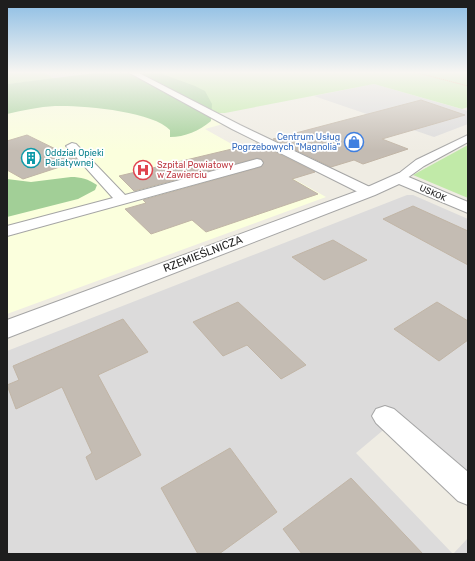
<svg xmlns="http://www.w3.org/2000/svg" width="475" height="561" font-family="Rubik,sans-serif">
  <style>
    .residential { fill: #dcdbdb }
    .education { fill: #fbffdd }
    .grass { fill: #c1eaa8 }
    .forest { fill: #a2cf97 }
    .building { fill: #c4bcb3; stroke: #c1b5a6 }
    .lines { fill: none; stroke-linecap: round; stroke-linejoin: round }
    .service-casing { stroke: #a5a5a5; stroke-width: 2 }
    .minor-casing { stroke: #a5a5a5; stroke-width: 2 }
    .path { stroke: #fc8768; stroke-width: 1; stroke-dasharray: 1 1; stroke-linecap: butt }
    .service { fill: #fff; fill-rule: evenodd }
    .minor { fill: #fff; fill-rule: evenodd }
    .labels { text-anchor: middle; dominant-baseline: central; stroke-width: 3.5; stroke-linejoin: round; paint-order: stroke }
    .far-shop-label { font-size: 9px; fill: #366cbe; stroke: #fff; text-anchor: end }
    .far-culture-label { font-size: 9px; fill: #0d838f; stroke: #fff; text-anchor: start }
    .far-health-label { font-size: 9px; fill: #be3a42; stroke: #fff; text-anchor: start }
    .far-street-label { font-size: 9px; fill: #1e1e1e; stroke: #fff }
    .street-label { font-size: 11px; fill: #1e1e1e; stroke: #fff }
  </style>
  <rect width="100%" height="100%" fill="#efece3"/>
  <g class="residential">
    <path d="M 45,72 L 103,72 L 54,79 Z"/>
    <path d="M 374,84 L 468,111 L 468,124 L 434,137 L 314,96 Z"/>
    <path d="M 407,195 L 413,195 L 468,219 L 468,475 L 400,416 L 356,453 L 453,554 L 468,538 L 468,554 L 7,554 L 7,351 Z"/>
  </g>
  <path class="education" d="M 122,72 L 223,124 L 205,129 L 326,197 L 7,314 L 7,88 Z"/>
  <g class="grass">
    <path d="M 7,72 L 45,72 L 54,79 L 7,84 Z"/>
    <path d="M 157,72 L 468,72 L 468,107 L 462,109 L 374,84 L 225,113 L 211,113 L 166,76 Z"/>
    <path d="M 468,145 L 468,198 L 413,175 Z"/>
  </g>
  <g class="forest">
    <path d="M 103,72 L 157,72 L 195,86 L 205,91 L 212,104 L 211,121 C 199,131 185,137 170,137 L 170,130 C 153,111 81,105 55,106 C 39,107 23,110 7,114 L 7,84 Z"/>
    <path d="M 71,177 C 81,177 88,179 97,185 L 95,190 L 78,199 L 7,217 L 7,179 L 31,182 Z"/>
  </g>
  <g class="building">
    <path d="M 421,100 L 465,115 L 382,139 L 408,149 L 363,164 L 354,160 L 331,167 L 273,139 Z"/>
    <path d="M 27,135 L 76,159 L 78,161 L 23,179 L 7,170 L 7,141 Z"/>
    <path d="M 257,143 L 315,172 L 292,179 L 318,194 L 206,232 L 192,220 L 151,234 L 125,209 L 146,203 L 143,200 L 261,167 L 264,162 L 261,159 L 257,158 L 134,191 L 119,176 Z"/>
    <path d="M 413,206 L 468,231 L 468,265 L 383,219 Z"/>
    <path d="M 333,240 L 367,260 L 324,280 L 292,257 Z"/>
    <path d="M 238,302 L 306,365 L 281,379 L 247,345 L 223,356 L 193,322 Z"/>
    <path d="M 437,302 L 468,321 L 468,340 L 439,361 L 394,329 Z"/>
    <path d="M 123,319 L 148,352 L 98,375 L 141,455 L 96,480 L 86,457 L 92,453 L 62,387 L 16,409 L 7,385 L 19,380 L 13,366 Z"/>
    <path d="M 230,448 L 277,512 L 219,554 L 198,554 L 161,488 Z"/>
    <path d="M 351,478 L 423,554 L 302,554 L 283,529 Z"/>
  </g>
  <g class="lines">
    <defs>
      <g id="service">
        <path d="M 128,72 L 137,72 L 240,125 L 374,189 L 376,192 L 374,195 L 364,195 L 232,129 Z"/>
        <path d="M 468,135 L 468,142 L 424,166 L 403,181 L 395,181 L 393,178 L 416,160 Z"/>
        <path d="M 72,143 L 76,144 L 125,195 L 257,159 L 261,160 L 263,163 L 261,166 L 7,236 L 7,226 L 113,198 L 68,148 L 66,146 Z"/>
        <path d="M 385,406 L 394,409 L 468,472 L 468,505 L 458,501 L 376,423 L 372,416 L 376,409 Z"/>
      </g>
      <path id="minor" d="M 399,173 L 468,202 L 468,213 L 399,184 L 375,195 L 7,338 L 7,320 L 363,189 Z"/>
    </defs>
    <use href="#service" class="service-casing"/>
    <use href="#minor" class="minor-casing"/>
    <path class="path" d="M 414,72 L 468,86"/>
    <use href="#service" class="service"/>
    <use href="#minor" class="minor"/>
  </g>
  <linearGradient id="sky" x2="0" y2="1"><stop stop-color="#8cbde4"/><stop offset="0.48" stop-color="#f8f6f2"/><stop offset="1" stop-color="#f8f6f2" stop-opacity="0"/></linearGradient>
  <rect width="475" height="151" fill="url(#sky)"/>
  <defs>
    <symbol id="shop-ring" viewBox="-11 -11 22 22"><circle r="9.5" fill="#fff" stroke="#3f7fe0" stroke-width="1.5"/><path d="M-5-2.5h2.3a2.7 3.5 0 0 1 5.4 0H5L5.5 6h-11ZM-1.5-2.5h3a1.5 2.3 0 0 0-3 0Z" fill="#3f7fe0"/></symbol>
    <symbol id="building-ring" viewBox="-11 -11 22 22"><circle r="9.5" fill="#fff" stroke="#0f9aa8" stroke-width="1.5"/><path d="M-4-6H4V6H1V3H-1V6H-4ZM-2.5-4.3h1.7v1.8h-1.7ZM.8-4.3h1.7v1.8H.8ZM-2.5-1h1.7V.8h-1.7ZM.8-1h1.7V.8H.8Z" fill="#0f9aa8"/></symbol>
    <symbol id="hospital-ring" viewBox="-11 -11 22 22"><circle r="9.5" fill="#fff" stroke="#e0444e" stroke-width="1.5"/><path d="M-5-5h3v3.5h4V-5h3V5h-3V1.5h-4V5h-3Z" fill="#e0444e"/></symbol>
  </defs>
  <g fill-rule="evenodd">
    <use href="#shop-ring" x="343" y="131" width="22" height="22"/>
    <use href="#building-ring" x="20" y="147" width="22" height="22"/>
    <use href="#hospital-ring" x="132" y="159" width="22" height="22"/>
  </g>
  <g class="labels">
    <g class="far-shop-label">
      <text x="340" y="137">Centrum Usług<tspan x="340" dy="10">Pogrzebowych "Magnolia"</tspan></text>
    </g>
    <g class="far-culture-label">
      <text x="45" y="153">Oddział Opieki<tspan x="45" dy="10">Paliatywnej</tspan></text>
    </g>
    <g class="far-health-label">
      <text x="157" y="165">Szpital Powiatowy<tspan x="157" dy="10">w Zawierciu</tspan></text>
    </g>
    <g class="far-street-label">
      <text transform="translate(433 193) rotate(24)">USKOK</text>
    </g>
    <g class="street-label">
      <text transform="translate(203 254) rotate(-21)">RZEMIEŚLNICZA</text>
    </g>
  </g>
  <rect width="475" height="561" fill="none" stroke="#1e1e1e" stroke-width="16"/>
</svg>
